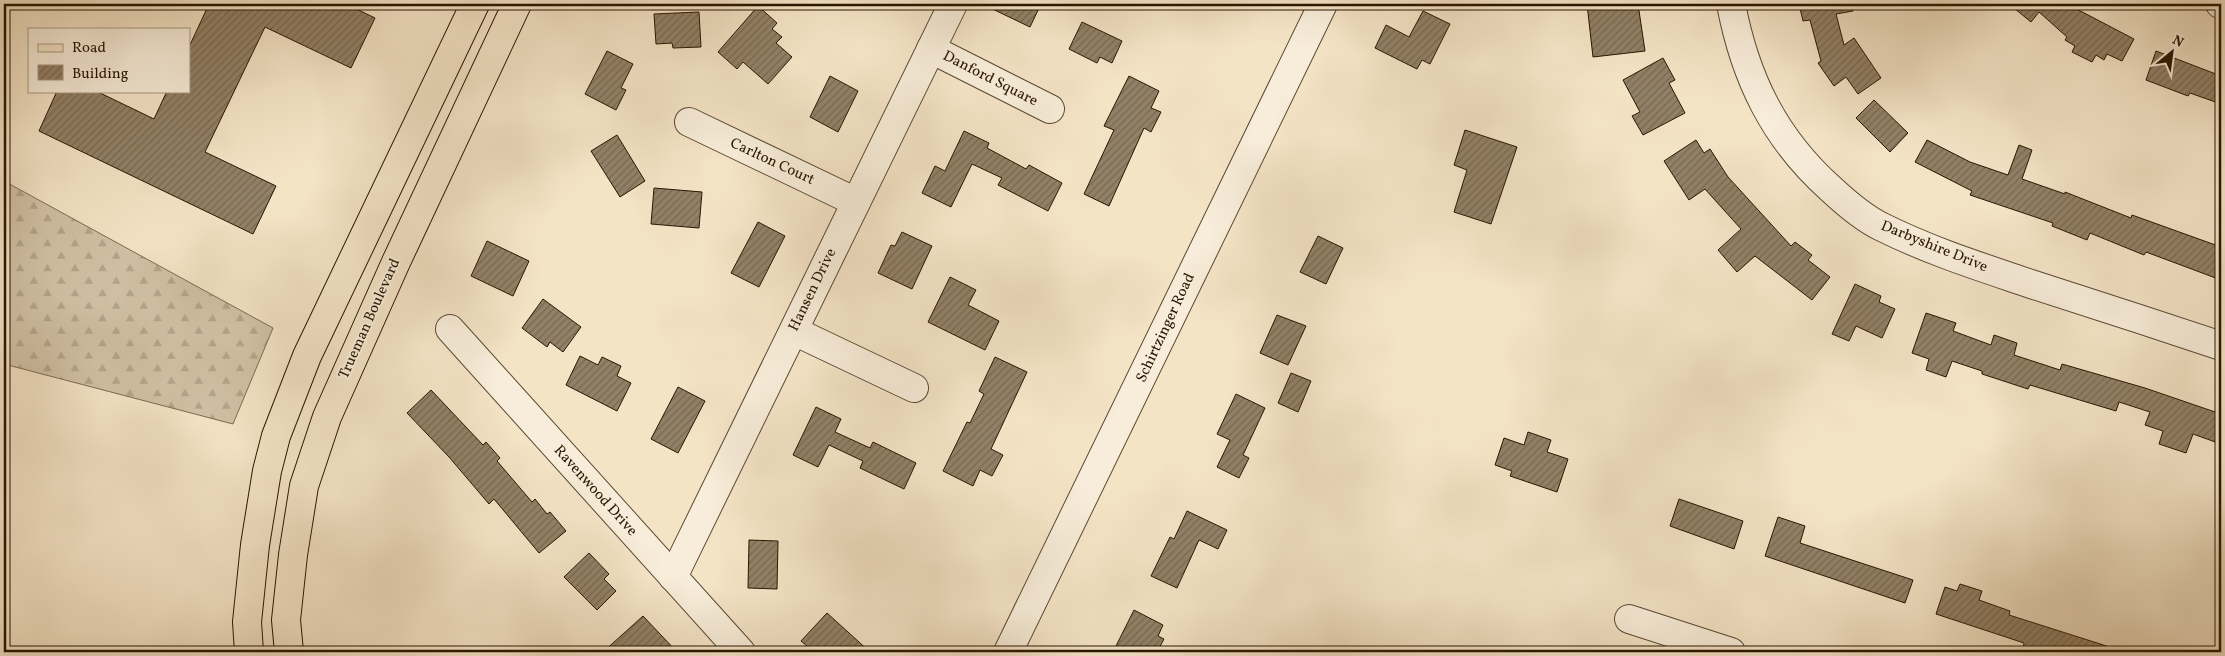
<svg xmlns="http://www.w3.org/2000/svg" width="2225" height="656" font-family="Vollkorn,serif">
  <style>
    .forest { fill: url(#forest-firs); stroke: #7c6b53 }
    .building { fill: url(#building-hatch); stroke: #281501 }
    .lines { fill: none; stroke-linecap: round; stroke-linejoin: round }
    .minor-casing { stroke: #5b4932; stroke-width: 30 }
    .major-casing { stroke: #281501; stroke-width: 30 }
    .minor { stroke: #f8edda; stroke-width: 28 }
    .major { stroke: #f4e4c6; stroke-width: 28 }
    .labels { text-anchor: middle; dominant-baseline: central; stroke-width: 4; stroke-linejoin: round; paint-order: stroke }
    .street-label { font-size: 15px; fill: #281501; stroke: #f8edda }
  </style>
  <defs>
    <pattern id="forest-firs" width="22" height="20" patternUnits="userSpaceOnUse" patternTransform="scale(1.25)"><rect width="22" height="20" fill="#d1c1a5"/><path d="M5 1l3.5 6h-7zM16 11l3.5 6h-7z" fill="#b3a58c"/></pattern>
    <pattern id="building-hatch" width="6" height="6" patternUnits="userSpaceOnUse" patternTransform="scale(1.25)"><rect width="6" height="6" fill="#928167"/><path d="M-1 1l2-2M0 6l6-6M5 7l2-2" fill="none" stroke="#776852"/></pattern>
  </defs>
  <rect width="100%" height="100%" fill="#f4e4c6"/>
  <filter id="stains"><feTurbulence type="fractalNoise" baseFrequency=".004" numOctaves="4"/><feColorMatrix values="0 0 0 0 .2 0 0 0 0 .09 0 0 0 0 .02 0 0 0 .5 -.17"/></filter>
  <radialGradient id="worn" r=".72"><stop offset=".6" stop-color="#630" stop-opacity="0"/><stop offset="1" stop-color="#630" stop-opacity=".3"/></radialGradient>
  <path class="forest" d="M 4,181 L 273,328 L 233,424 L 4,364 Z"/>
  <g class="building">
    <path d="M 209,4 L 346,4 L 375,18 L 351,68 L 265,27 L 205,152 L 276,186 L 253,234 L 39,131 L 57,91 L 96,91 L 154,119 L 167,91 L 189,91 L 189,47 Z"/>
    <path d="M 982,4 L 1041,4 L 1030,27 Z"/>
    <path d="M 1587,4 L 1638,4 L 1645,51 L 1593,57 Z"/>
    <path d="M 1799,4 L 1852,4 L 1853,11 L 1836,14 L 1844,45 L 1854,38 L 1881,78 L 1858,94 L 1846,77 L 1834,86 L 1818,63 L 1821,61 L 1810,20 L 1803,21 Z"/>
    <path d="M 2009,4 L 2067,4 L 2134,39 L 2122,61 L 2107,54 L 2104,60 L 2096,55 L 2092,62 L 2072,52 L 2075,46 L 2065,40 L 2067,37 L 2039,12 L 2031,22 Z"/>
    <path d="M 758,6 L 777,23 L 772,29 L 782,37 L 776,43 L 792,57 L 768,84 L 743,62 L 737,69 L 718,52 Z"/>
    <path d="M 1423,11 L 1450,24 L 1430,64 L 1422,60 L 1417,69 L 1375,48 L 1386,25 L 1409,37 Z"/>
    <path d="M 699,12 L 701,47 L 673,48 L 672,43 L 656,44 L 654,14 Z"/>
    <path d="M 1082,22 L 1122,41 L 1112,63 L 1100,57 L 1097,63 L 1069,49 Z"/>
    <path d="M 607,51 L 633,64 L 621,88 L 626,90 L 616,110 L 585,94 Z"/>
    <path d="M 2156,51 L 2221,76 L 2221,104 L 2190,93 L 2188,96 L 2146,80 Z"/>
    <path d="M 1663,58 L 1675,80 L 1669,83 L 1685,113 L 1643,135 L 1632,116 L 1640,112 L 1623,80 Z"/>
    <path d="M 830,76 L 858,91 L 838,132 L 810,117 Z"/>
    <path d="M 1129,76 L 1159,91 L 1151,108 L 1161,112 L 1151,132 L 1144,128 L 1109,206 L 1084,194 L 1114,130 L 1104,126 Z"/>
    <path d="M 1874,100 L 1908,133 L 1890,152 L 1856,118 Z"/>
    <path d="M 1465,130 L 1517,147 L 1491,224 L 1454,212 L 1467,170 L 1454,165 Z"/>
    <path d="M 964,131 L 989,143 L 987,148 L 1026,169 L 1029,165 L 1062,183 L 1048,211 L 998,185 L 1002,178 L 972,164 L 951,207 L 922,193 L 935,166 L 945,171 Z"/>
    <path d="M 617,135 L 645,181 L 620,197 L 591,151 Z"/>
    <path d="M 1696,140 L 1704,153 L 1710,149 L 1728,177 L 1791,246 L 1795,242 L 1812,255 L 1808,260 L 1830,277 L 1812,300 L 1755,256 L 1737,272 L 1718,250 L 1741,229 L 1705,189 L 1689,200 L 1664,161 Z"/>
    <path d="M 1927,140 L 1970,162 L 2008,175 L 2019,145 L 2032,150 L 2022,179 L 2065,194 L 2065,192 L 2131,218 L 2132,215 L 2221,247 L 2221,280 L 2146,252 L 2144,255 L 2090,233 L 2087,240 L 2052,226 L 2053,223 L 1970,195 L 1972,191 L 1915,162 Z"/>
    <path d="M 654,188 L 702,192 L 699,228 L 651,224 Z"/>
    <path d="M 758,222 L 785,236 L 759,287 L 731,273 Z"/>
    <path d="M 902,232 L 932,246 L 912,289 L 878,273 L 891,245 L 895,246 Z"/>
    <path d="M 1318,236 L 1343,248 L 1326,284 L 1300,272 Z"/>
    <path d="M 487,241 L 529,261 L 513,296 L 471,276 Z"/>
    <path d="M 950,277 L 976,290 L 968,305 L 999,321 L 985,350 L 928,322 Z"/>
    <path d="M 1855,284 L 1881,296 L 1879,302 L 1895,309 L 1882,338 L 1856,326 L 1849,341 L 1832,334 Z"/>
    <path d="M 543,299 L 581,327 L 563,352 L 550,342 L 547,347 L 522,328 Z"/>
    <path d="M 1926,313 L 1956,323 L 1953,331 L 1991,345 L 1994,335 L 2017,343 L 2014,355 L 2060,370 L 2062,364 L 2145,388 L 2221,414 L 2221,444 L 2193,434 L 2186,453 L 2159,444 L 2163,431 L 2145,425 L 2150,412 L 2119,402 L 2116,411 L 2030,385 L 2028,389 L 1982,374 L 1982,371 L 1952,361 L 1946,377 L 1926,370 L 1929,359 L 1912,353 Z"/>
    <path d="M 1277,315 L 1306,326 L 1288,365 L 1260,353 Z"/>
    <path d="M 580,356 L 598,365 L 602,357 L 621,366 L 617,376 L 631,383 L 617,411 L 566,385 Z"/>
    <path d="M 995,357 L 1027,372 L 991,449 L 1003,455 L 992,476 L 980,470 L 973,486 L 943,471 L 967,422 L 970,423 L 984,394 L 979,391 Z"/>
    <path d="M 1291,373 L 1311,381 L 1298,412 L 1278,403 Z"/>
    <path d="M 678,387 L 705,401 L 678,453 L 651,439 Z"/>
    <path d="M 431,390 L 483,445 L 486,442 L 500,458 L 497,461 L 532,502 L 535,499 L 547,514 L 550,512 L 566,531 L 539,553 L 494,499 L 489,504 L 449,457 L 407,413 Z"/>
    <path d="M 1236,394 L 1265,408 L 1243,455 L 1249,458 L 1239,478 L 1217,467 L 1230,440 L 1217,434 Z"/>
    <path d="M 816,407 L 841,419 L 835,432 L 870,448 L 873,442 L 916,463 L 904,489 L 860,468 L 863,461 L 829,445 L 818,467 L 793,455 Z"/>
    <path d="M 1528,432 L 1551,440 L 1547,452 L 1568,459 L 1557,492 L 1510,476 L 1512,471 L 1495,465 L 1504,438 L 1524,445 Z"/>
    <path d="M 1679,499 L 1743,521 L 1734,549 L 1670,526 Z"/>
    <path d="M 1187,511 L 1227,530 L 1218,549 L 1199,540 L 1177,588 L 1151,576 L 1170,537 L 1174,539 Z"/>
    <path d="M 1778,517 L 1805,526 L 1800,543 L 1913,580 L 1905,603 L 1765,556 Z"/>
    <path d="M 749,540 L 778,541 L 777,589 L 748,588 Z"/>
    <path d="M 589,553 L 609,574 L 604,579 L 616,591 L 597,610 L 564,577 Z"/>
    <path d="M 1960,584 L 1982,591 L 1979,600 L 2010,611 L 2009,615 L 2116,649 L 2115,652 L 2034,652 L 2023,649 L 2024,643 L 1936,614 L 1945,587 L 1957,591 Z"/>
    <path d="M 1134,610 L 1163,625 L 1158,636 L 1164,639 L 1157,652 L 1113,652 Z"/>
    <path d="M 827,613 L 870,652 L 814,652 L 801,641 Z"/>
    <path d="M 643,616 L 677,652 L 603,652 Z"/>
  </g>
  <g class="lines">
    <defs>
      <g id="minor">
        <path d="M 1731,4 C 1745,78 1774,138 1831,189 C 1846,203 1863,218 1882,227 C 1930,251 1981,267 2031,284 C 2094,304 2158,325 2221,346"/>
        <path d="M 2220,4 L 2221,4"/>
        <path d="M 931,49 L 1050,109"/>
        <path d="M 689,122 L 856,202"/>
        <path d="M 450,329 L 741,652"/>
        <path d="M 794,331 L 914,388"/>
        <path d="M 673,577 L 953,4"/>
        <path d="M 1629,619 L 1731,652"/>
        <path d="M 1008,652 L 1323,4"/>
      </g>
      <g id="major">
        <path d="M 249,652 L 247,622 L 255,545 L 267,471 L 276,436 L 307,356 L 475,4"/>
        <path d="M 289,652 L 286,620 L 293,555 L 304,486 L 327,417 L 396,262 L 517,4"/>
      </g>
    </defs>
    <use href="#minor" class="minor-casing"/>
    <use href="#major" class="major-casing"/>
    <use href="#minor" class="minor"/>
    <use href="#major" class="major"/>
  </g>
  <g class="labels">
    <g class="street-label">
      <text transform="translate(990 79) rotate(27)">Danford Square</text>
      <text transform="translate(772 162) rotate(25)">Carlton Court</text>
      <text transform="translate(1934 247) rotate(22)">Darbyshire Drive</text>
      <text transform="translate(813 290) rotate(-64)">Hansen Drive</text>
      <text transform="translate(370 319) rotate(-66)">Trueman Boulevard</text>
      <text transform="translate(1166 328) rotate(-65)">Schirtzinger Road</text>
      <text transform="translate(595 491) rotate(48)">Ravenwood Drive</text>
    </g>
  </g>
  <rect width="2225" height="656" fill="none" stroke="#f4e4c6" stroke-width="20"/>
  <rect x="5" y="5" width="2215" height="646" fill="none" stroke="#281501" stroke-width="2.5"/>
  <rect x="10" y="10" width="2205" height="636" fill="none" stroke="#281501"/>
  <rect x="28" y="28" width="162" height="65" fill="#f8edda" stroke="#a59783"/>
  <rect x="38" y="44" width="25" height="8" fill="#f4e4c6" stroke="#a59783"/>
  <text x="72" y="52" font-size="15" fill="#281501">Road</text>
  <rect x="38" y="65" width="25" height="15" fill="url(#building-hatch)" stroke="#a59783"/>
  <text x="72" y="78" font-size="15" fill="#281501">Building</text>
  <g transform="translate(2172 52) rotate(29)" stroke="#f8edda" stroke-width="4" paint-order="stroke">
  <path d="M0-4L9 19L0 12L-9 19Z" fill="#281501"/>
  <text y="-8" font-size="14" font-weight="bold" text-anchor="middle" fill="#281501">N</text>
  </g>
  <rect width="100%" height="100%" filter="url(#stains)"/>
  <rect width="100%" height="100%" fill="url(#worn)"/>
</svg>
